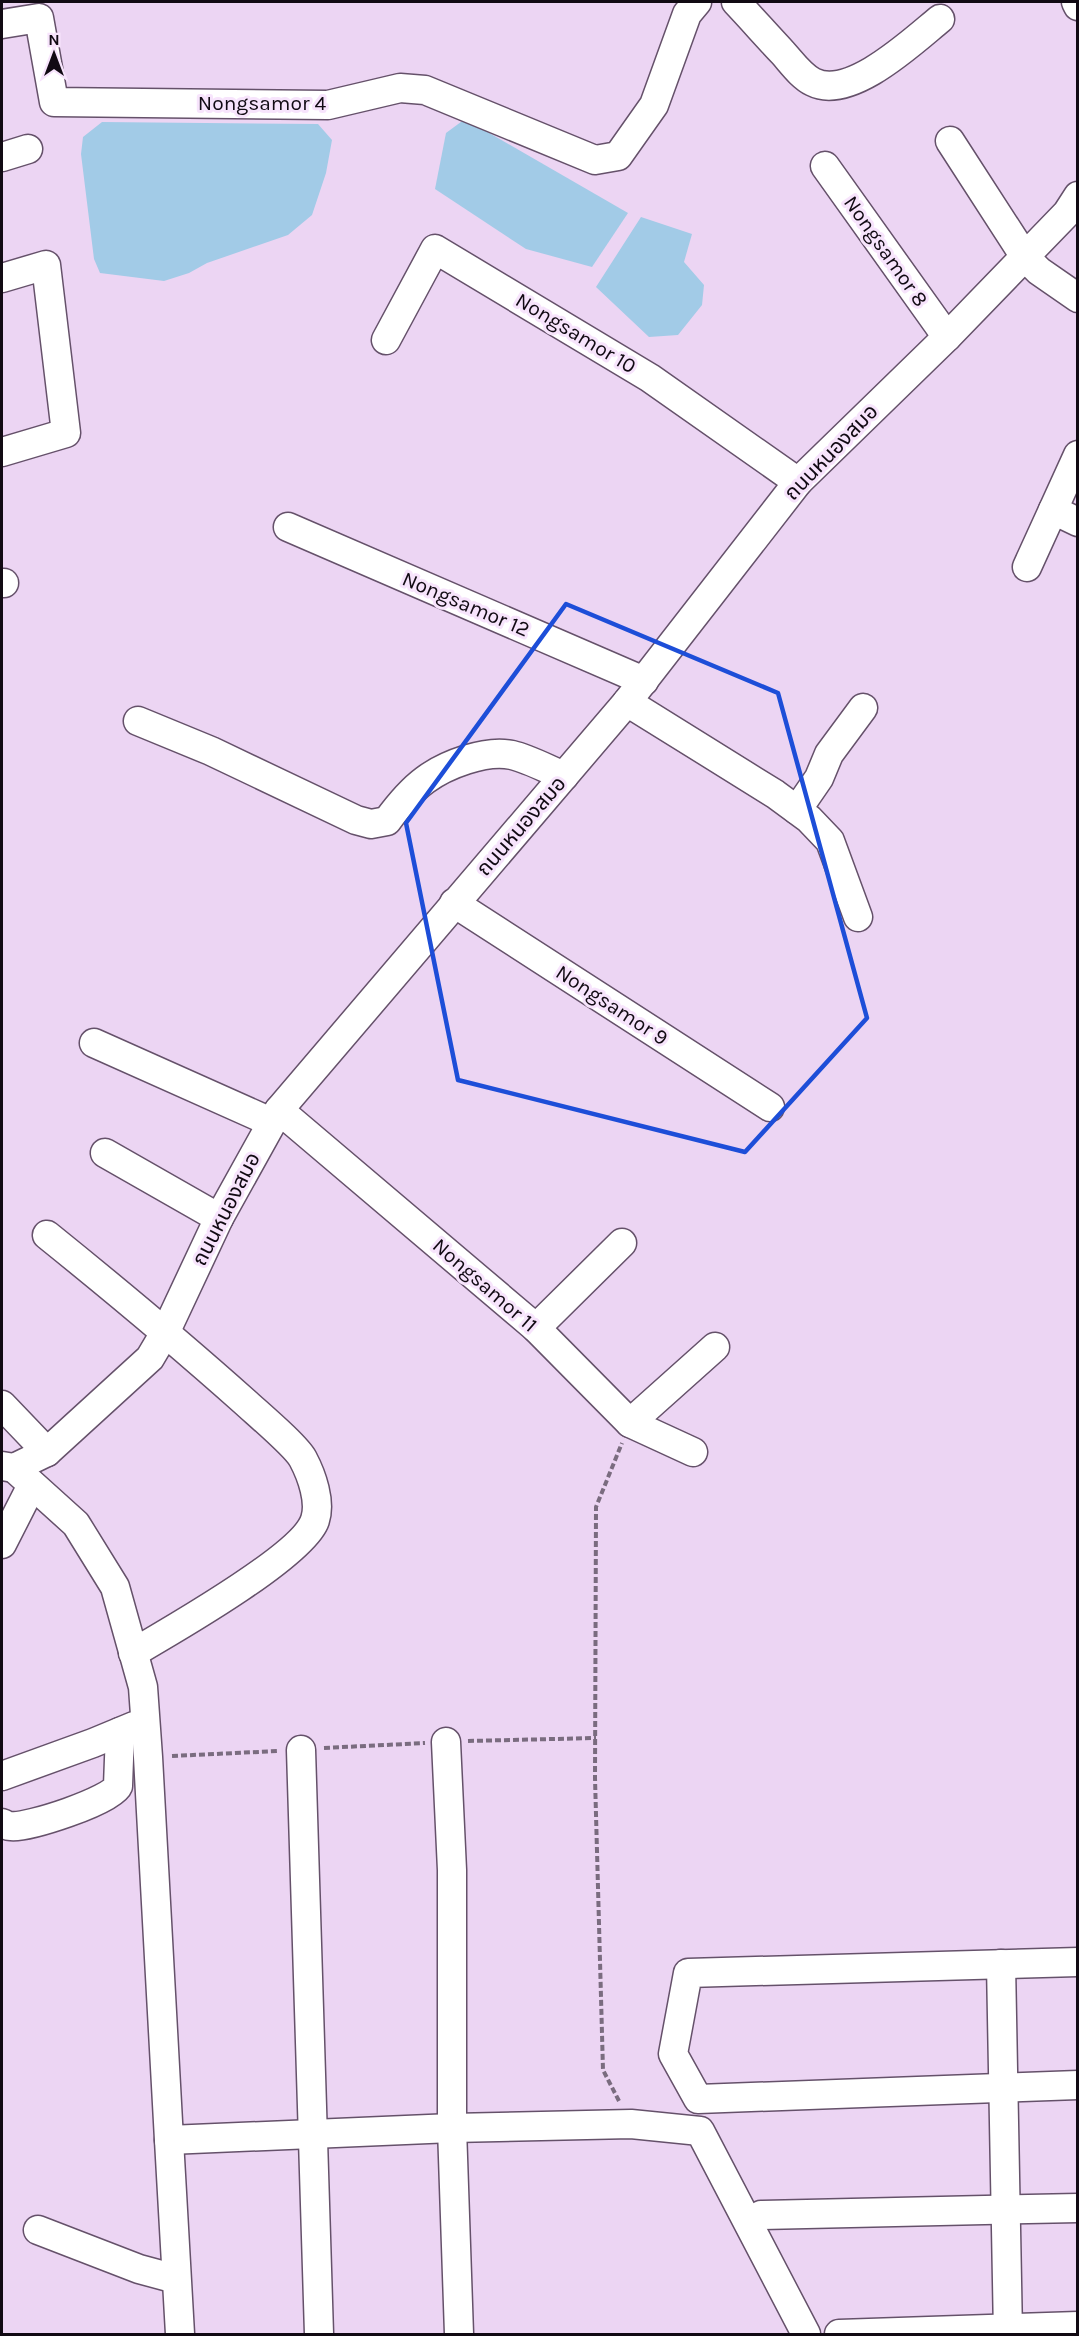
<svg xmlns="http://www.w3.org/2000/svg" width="1079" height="2336" font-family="Karla,'Noto Sans Thai',sans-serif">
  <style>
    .water { fill: #a2cbe7 }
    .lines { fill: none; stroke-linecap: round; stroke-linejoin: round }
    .minor-casing { stroke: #65516a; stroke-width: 31 }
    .path { stroke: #7a6c7f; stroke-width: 4; stroke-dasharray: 6 3; stroke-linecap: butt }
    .minor { stroke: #fff; stroke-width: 28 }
    .marked { fill: none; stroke: #1d4ed8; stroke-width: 4.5; stroke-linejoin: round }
    .labels { text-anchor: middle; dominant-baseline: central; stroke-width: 6; stroke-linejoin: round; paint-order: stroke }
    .street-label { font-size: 21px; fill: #110a13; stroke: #f7e4fc }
  </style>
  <rect width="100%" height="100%" fill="#ecd5f3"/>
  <g class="water">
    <path d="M 465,119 L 628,213 L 592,267 L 526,249 L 435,189 L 446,133 Z"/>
    <path d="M 102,122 L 318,124 L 332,140 L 326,173 L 312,215 L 288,235 L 207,263 L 189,273 L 164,281 L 100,273 L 94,259 L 81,154 L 83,137 Z"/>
    <path d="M 641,217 L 692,234 L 684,262 L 704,285 L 702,305 L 678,335 L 649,337 L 596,287 Z"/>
  </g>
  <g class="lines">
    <defs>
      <g id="minor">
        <path d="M 736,2 C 752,19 767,36 783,53 C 792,63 801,76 813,82 C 850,101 913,41 940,19"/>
        <path d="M 1076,2 L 1078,6"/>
        <path d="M 2,24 L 39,18 L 54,102 L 328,105 L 400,88 L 425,90 L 595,160 L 618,156 L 654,105 L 687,14 L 697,2"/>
        <path d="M 950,141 L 1025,257 L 1039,271 L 1078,298"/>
        <path d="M 2,157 L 28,149"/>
        <path d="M 825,166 L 947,337"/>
        <path d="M 2,278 L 46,265 L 66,433 L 2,452"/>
        <path d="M 386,340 L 435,249 L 650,378 L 798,482"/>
        <path d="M 1053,510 L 1078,522"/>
        <path d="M 288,527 L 644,681"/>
        <path d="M 1027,567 L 1078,455"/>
        <path d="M 2,583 L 4,583"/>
        <path d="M 627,702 L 775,794 L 809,819 L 830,841 L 858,917"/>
        <path d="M 138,721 L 211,751 L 356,820 L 371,824 L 387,821 C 398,806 410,791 425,780 C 445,765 486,749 512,755 C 529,759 547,769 564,776"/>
        <path d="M 797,810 L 819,778 L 829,754 L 863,708"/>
        <path d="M 454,903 L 770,1107"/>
        <path d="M 94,1043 L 271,1122"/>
        <path d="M 279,1110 L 536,1328 L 630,1423 L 693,1452"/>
        <path d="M 105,1153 L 219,1218"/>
        <path d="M 47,1235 C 114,1289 180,1344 245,1402 C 258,1414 296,1446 303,1459 C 312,1476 321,1502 315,1520 C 304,1555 169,1632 133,1653"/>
        <path d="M 536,1328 L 622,1243"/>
        <path d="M 2,1405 L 47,1452"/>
        <path d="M 630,1423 L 715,1347"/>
        <path d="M 2,1466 L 14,1468 L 47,1452 L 150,1358 L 166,1331 L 219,1218 L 279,1110 L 627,702 L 798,482 L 947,337 L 1067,213 L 1078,196"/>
        <path d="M 14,1468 L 76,1524 L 115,1587 L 143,1687 L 148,1757 L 169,2140 L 452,2128 L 631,2124 L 700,2131 L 806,2334"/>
        <path d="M 2,1544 L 32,1485"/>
        <path d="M 446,1742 L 452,1870 L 452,2128 L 459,2334"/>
        <path d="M 301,1750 L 319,2334"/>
        <path d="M 2,1776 L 93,1743 L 134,1726"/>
        <path d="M 2,1823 C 4,1824 7,1826 10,1826 C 26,1829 113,1800 118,1786 L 120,1732"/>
        <path d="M 1078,1962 L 688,1973 L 673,2054 L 698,2099 L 1078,2085"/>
        <path d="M 1001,1964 L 1008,2334"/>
        <path d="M 169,2140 L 180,2334"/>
        <path d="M 761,2215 L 1078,2208"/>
        <path d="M 38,2230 L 139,2269 L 176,2279"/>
        <path d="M 839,2334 L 1078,2326"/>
      </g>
    </defs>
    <use href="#minor" class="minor-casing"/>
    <g class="path">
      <path d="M 468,1741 L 596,1738"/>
      <path d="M 324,1748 L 425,1743"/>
      <path d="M 172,1756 L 278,1751"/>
      <path d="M 619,2101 L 603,2070 L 595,1778 L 596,1507 L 622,1443"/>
    </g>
    <use href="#minor" class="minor"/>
  </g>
  <path class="marked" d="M 566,604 L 778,693 L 867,1018 L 745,1152 L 458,1080 L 406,823 Z"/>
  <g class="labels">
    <g class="street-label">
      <text x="262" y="103">Nongsamor 4</text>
      <text transform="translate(886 251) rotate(55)">Nongsamor 8</text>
      <text transform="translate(576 333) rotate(31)">Nongsamor 10</text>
      <text transform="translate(831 452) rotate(-46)">ถนนหนองสมอ</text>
      <text transform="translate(466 604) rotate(23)">Nongsamor 12</text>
      <text transform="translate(521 826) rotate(-49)">ถนนหนองสมอ</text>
      <text transform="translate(612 1005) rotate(33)">Nongsamor 9</text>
      <text transform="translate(226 1209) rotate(-63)">ถนนหนองสมอ</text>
      <text transform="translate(485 1285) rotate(41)">Nongsamor 11</text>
    </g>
  </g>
  <rect width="1079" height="2336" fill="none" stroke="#110a13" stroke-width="6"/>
  <g transform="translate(54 54)" stroke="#f7e4fc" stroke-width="4.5" paint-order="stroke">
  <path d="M0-4.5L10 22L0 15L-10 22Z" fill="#110a13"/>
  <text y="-9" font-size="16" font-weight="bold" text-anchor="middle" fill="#110a13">N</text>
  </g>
</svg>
